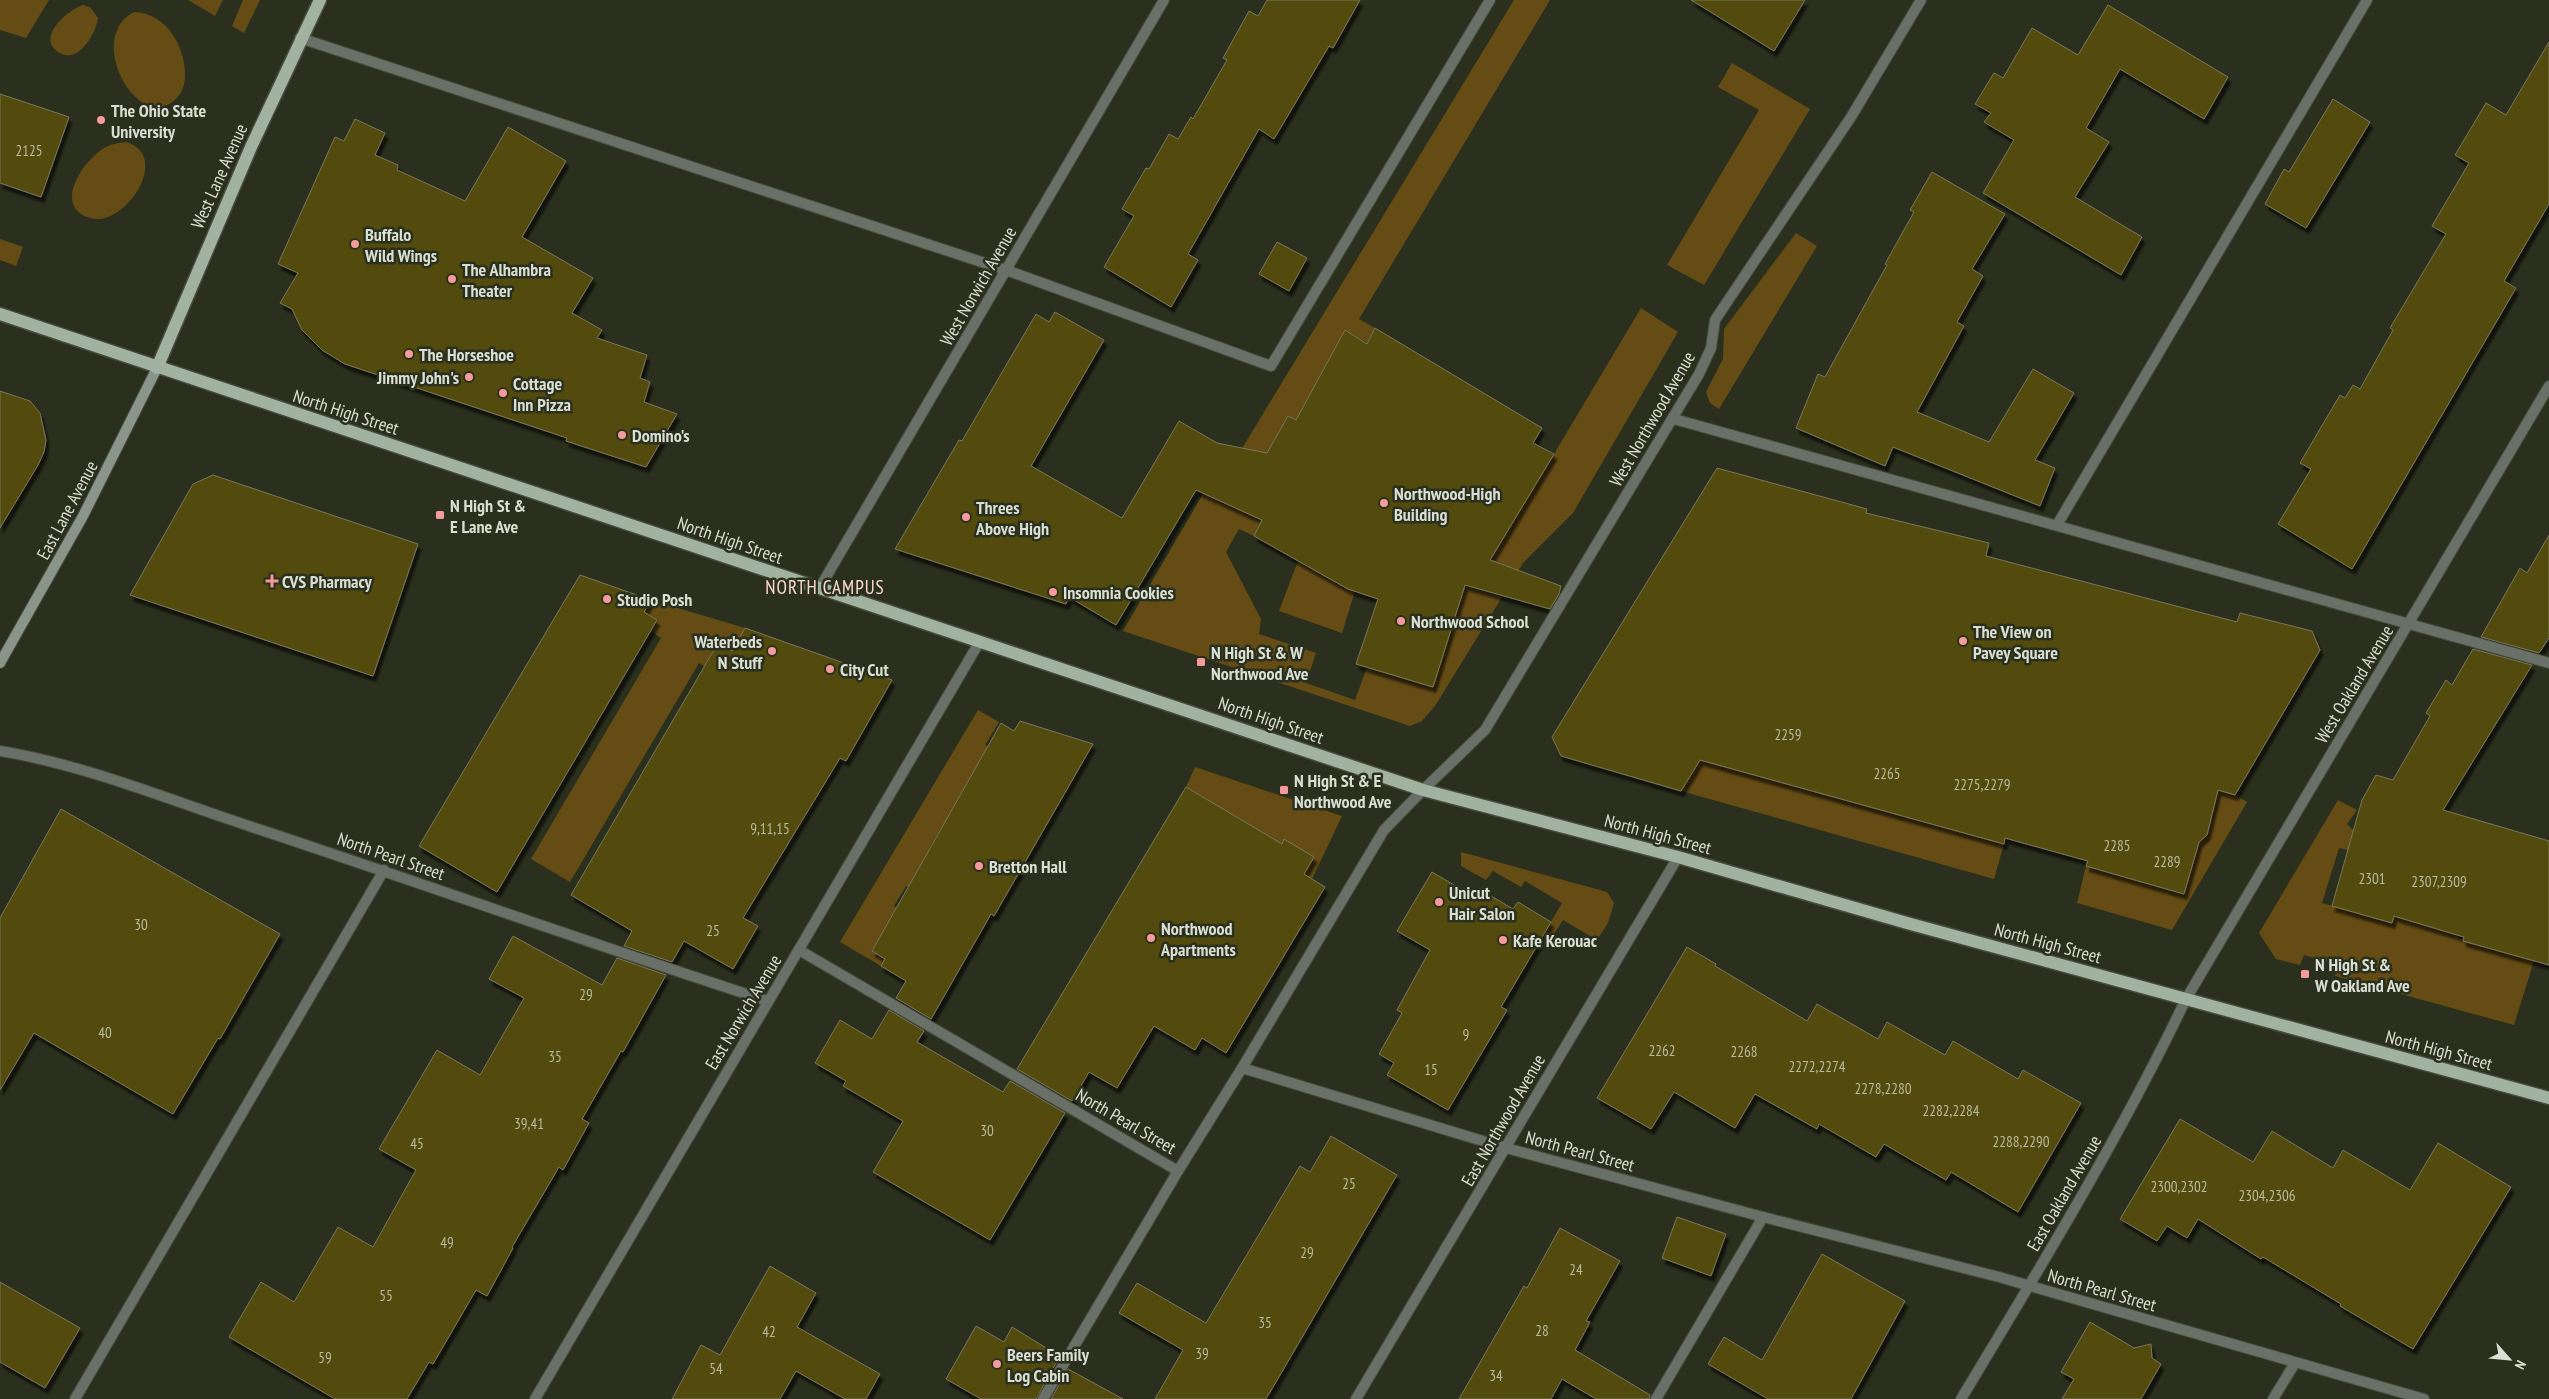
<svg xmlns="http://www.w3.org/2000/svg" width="2549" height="1399" font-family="'PT Sans Narrow',sans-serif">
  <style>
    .green { fill: #654c15 }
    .building { fill: #534c09; stroke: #79765f; filter: url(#shadow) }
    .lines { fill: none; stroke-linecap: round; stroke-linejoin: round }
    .lane-casing { stroke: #464c3a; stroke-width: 12 }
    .street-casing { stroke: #464c3a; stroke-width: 12 }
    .secondary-casing { stroke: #464c3a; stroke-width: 12 }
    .primary-casing { stroke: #464c3a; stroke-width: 15 }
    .lane { stroke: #687067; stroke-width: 10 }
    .street { stroke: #687067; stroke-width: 10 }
    .secondary { stroke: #889588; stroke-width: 10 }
    .primary { stroke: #a1b2a1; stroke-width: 12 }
    .poi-dot { fill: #f59b9b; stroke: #2a301d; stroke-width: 2 }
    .labels { text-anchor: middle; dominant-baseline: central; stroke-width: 5; stroke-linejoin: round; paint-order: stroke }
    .number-label { font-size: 15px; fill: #b8baa0 }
    .poi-label { font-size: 18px; font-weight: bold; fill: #dadfd3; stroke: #2a301d; text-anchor: start }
    .street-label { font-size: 18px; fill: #dadfd3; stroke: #2a301d }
    .neighbourhood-label { font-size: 19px; letter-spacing: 1px; fill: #fcd8d7; stroke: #2a301d }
  </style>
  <defs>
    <filter id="shadow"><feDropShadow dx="3" dy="5.5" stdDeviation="1" flood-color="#0009"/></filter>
  </defs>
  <rect width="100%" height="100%" fill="#2a301d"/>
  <g class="green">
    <path d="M 0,0 L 49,0 L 26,38 L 0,30 Z"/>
    <path d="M 188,0 L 223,0 L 215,16 Z"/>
    <path d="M 243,0 L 260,0 L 244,33 L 232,26 Z"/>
    <path d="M 1514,0 L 1550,0 L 1359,319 L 1375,328 L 1367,343 L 1345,330 L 1296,420 L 1288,416 L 1267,453 L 1262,520 L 1254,536 L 1239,529 L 1226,552 L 1261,619 L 1259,634 L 1316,653 L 1306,683 L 1355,700 L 1367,667 L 1433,687 L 1465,586 L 1503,597 L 1514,569 L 1468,552 L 1554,454 L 1641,308 L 1678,332 L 1573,513 L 1523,563 L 1435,706 L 1422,721 L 1410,726 L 1123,631 L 1220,465 L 1238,455 Z"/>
    <path d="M 83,5 L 90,7 L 98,18 C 96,34 77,67 57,51 C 37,36 68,10 83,5 Z"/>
    <path d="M 134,12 C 166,13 186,46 185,77 C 185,87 180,97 171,103 C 134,127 86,37 134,12 Z"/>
    <path d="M 1732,63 L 1810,109 L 1704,285 L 1667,265 L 1759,110 L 1718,87 Z"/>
    <path d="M 126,142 C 173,156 124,229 90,218 C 52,206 83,161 104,148 C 111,144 118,143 126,142 Z"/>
    <path d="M 1796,233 L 1817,246 L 1719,409 L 1710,403 L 1706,392 L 1723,359 L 1724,329 Z"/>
    <path d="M 0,239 L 23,247 L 16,266 L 0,260 Z"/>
    <path d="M 1298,561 L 1355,591 L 1342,633 L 1279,611 Z"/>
    <path d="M 651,600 L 745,628 L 732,651 L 718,643 L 704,666 L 699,663 L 570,882 L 531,859 L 661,638 L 651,631 L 658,620 L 644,612 Z"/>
    <path d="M 978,710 L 999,722 L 985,745 L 999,753 L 979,787 L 968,781 L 955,804 L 966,811 L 942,826 L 930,847 L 941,854 L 918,893 L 906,886 L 894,906 L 908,915 L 891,944 L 879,938 L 872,950 L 885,959 L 881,966 L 840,942 Z"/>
    <path d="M 1712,739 L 1745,772 L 2004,844 L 1994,879 L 1681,791 Z"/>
    <path d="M 1195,767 L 1342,816 L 1312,879 L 1303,874 L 1284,840 L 1282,844 L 1186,787 Z"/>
    <path d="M 2212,789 L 2235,795 L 2247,802 L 2172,930 L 2077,903 L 2086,866 L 2184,894 L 2199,842 L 2207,835 L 2212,815 L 2208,806 Z"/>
    <path d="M 2338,800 L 2357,810 L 2347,824 L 2354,831 L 2348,850 L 2339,848 L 2322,903 L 2391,923 L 2394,916 L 2455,934 L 2463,941 L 2534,961 L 2514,1025 L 2335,976 L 2338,965 L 2304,955 L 2300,965 L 2276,959 L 2259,933 Z"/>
    <path d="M 1461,852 L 1607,892 L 1614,903 L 1608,923 L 1597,940 L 1563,920 L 1552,937 L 1545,932 L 1562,903 L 1525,881 L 1521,887 L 1493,871 L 1486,880 L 1461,866 Z"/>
  </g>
  <g class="building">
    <path d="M 1267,0 L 1360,0 L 1333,48 L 1329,46 L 1274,139 L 1259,129 L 1188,254 L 1198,260 L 1171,307 L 1104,267 L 1134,216 L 1122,209 L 1146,168 L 1149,169 L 1169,134 L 1178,139 L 1191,117 L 1193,119 L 1227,60 L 1223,58 L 1249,11 L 1258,16 Z"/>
    <path d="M 1691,0 L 1805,0 L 1774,51 Z"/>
    <path d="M 2108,5 L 2228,77 L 2204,119 L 2120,69 L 2086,128 L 2109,142 L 2075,197 L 2142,237 L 2121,275 L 1983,193 L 2014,140 L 1984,122 L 1991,113 L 1975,104 L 1994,73 L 2003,78 L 2032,28 L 2078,55 Z"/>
    <path d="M 2549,42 L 2549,204 L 2504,281 L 2516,288 L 2352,569 L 2278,524 L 2311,469 L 2300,463 L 2340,395 L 2345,398 L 2353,385 L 2360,389 L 2393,330 L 2390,328 L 2446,234 L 2432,226 L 2469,163 L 2455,155 L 2486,103 L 2506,115 Z"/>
    <path d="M 0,94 L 69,117 L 41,197 L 0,183 Z"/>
    <path d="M 2333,99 L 2370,122 L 2306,228 L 2265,204 L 2284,169 L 2289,172 Z"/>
    <path d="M 355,119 L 385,133 L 375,155 L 398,165 L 397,170 L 465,201 L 508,127 L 566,161 L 522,237 L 593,278 L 572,313 L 602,330 L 597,338 L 647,355 L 640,378 L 650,382 L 644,402 L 677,414 L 646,467 L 566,441 L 567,438 L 345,364 L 322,350 L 302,330 L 292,309 L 280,303 L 298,273 L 278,264 L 335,137 L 344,141 Z"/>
    <path d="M 1932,172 L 2005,214 L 1972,269 L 1983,276 L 1957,322 L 1964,326 L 1917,412 L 1989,442 L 2033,369 L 2074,393 L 2035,460 L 2055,468 L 2040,506 L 1893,447 L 1885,466 L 1796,428 L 1818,374 L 1825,377 L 1887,265 L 1885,264 L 1914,212 L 1910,210 Z"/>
    <path d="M 1277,242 L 1307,258 L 1289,291 L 1259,274 Z"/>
    <path d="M 1055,312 L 1104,340 L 1031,466 L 1122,518 L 1179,421 L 1217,443 L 1267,453 L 1288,416 L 1296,420 L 1345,330 L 1367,344 L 1375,328 L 1542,428 L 1533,443 L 1554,454 L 1490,560 L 1561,586 L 1559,594 L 1550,609 L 1465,585 L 1433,687 L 1356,664 L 1378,599 L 1348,589 L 1254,536 L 1262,520 L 1196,490 L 1116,625 L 1069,597 L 1066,604 L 895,549 L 959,440 L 962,441 L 1036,314 L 1049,322 Z"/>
    <path d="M 0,391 L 30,401 L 40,413 L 46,440 L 44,452 L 38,465 L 0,528 Z"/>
    <path d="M 1717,468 L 1867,509 L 1866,513 L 1989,543 L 1986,556 L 2237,622 L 2240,613 L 2312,631 L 2320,650 L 2235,795 L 2218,790 L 2207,835 L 2199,842 L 2184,894 L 2086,866 L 2088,861 L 2005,838 L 2004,844 L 1700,760 L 1681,791 L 1561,756 L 1552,737 Z"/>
    <path d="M 213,475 L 418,544 L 373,676 L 130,595 L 193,484 Z"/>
    <path d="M 2549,535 L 2549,638 L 2539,653 L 2481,637 L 2520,568 L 2527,573 Z"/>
    <path d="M 580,575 L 651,600 L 644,612 L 657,620 L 497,892 L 419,846 Z"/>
    <path d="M 745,628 L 892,680 L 846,761 L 840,758 L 743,918 L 758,926 L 733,969 L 684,941 L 672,962 L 624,946 L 632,931 L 571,895 L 718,643 L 732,651 Z"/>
    <path d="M 2473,649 L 2532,665 L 2443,810 L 2549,841 L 2549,965 L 2463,941 L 2464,937 L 2394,916 L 2392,923 L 2332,906 L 2362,800 L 2376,775 L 2393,780 L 2430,716 L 2426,713 L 2446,680 L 2452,685 Z"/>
    <path d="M 1020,721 L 1093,744 L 994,916 L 991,914 L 931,1019 L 896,998 L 906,981 L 881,966 L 885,959 L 872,951 L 1001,723 L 1014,731 Z"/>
    <path d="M 1186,787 L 1282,844 L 1284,839 L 1314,857 L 1304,874 L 1325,887 L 1226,1053 L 1202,1038 L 1195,1050 L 1154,1026 L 1117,1088 L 1089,1072 L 1072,1101 L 1017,1069 Z"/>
    <path d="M 61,809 L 280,934 L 220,1039 L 218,1038 L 173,1114 L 34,1033 L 0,1090 L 0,918 Z"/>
    <path d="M 1432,872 L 1476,898 L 1481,890 L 1513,909 L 1518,902 L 1551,922 L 1501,1007 L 1507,1010 L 1448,1110 L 1387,1075 L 1394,1063 L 1379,1054 L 1402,1013 L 1397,1010 L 1430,950 L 1397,931 Z"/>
    <path d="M 513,936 L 602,985 L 617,958 L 666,975 L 623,1052 L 621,1051 L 582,1119 L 589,1123 L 563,1170 L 559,1167 L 512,1247 L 513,1248 L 487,1296 L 476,1290 L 433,1364 L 429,1362 L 407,1399 L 335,1399 L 229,1337 L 261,1282 L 294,1302 L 338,1227 L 373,1247 L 416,1170 L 379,1149 L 437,1050 L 480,1075 L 524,998 L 489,979 Z"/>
    <path d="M 1687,947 L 1716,964 L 1715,966 L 1807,1021 L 1817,1004 L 1878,1039 L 1887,1022 L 1945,1055 L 1953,1041 L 2018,1079 L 2023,1070 L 2081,1103 L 2018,1212 L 1951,1172 L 1946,1180 L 1884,1144 L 1876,1157 L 1819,1124 L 1817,1129 L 1755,1094 L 1735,1128 L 1674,1092 L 1651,1129 L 1597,1098 Z"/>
    <path d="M 889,1010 L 924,1031 L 917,1042 L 1003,1092 L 1010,1081 L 1065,1113 L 990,1240 L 873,1172 L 903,1121 L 843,1086 L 846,1081 L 815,1063 L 840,1020 L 872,1039 Z"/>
    <path d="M 2180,1119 L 2253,1162 L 2272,1131 L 2333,1168 L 2343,1150 L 2410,1190 L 2438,1143 L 2511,1187 L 2413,1349 L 2340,1306 L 2341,1304 L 2263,1257 L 2261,1259 L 2198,1219 L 2187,1238 L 2167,1226 L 2157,1241 L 2120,1219 Z"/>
    <path d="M 1331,1136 L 1397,1175 L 1266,1399 L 1155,1399 L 1183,1350 L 1119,1313 L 1137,1283 L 1206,1323 L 1300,1166 L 1310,1172 Z"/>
    <path d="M 1677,1217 L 1726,1234 L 1711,1276 L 1662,1258 Z"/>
    <path d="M 1560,1228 L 1620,1261 L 1586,1321 L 1590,1322 L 1575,1350 L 1650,1395 L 1649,1399 L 1596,1399 L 1562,1379 L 1551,1399 L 1459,1399 L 1524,1286 L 1527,1288 Z"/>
    <path d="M 1822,1254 L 1905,1301 L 1851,1399 L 1768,1399 L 1708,1364 L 1724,1337 L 1762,1360 Z"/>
    <path d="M 770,1266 L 816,1293 L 797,1327 L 880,1374 L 866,1399 L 845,1399 L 796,1371 L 780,1399 L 672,1399 L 701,1345 L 720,1355 Z"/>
    <path d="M 0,1282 L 80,1328 L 45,1388 L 0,1362 Z"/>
    <path d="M 2090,1322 L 2134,1348 L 2151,1344 L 2152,1358 L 2161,1364 L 2141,1399 L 2062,1399 L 2074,1379 L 2061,1372 Z"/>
    <path d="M 976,1326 L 1004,1342 L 1012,1327 L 1048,1349 L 1044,1356 L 1056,1363 L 1036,1399 L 981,1399 L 946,1379 Z"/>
    <path d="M 1068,1369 L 1123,1399 L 1051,1399 Z"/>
  </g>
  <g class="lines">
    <defs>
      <g id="lane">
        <path d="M 300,38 L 1006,270 L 1271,366 L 1490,0"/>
        <path d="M 1674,419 L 2549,663"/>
        <path d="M 2057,525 L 2367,0"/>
        <path d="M 0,751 C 85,765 167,799 249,826 C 422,883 594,945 768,1001"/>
        <path d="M 799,950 L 1178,1171 L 1242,1068 L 1506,1148 L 1763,1217 L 1999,1277 L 2424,1399"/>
        <path d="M 1242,1068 L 1384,830 L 1423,790"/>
        <path d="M 75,1399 L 384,870"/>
        <path d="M 1043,1399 L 1178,1171"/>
        <path d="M 1656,1399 L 1763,1217"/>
        <path d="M 2273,1399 L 2295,1363"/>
      </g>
      <g id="street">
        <path d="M 819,589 L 1164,0"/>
        <path d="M 1423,790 L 1485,730 L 1699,374 L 1711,348 L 1715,320 L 1851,117 L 1921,0"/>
        <path d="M 535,1399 L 980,641"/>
        <path d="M 1356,1399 L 1678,857"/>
        <path d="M 1961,1399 C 2040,1268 2120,1137 2186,999 L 2549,386"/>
      </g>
      <path id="secondary" d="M 0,663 L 83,516 L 157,368"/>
      <g id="primary">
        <path d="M 0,314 L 1423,790 L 1678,857 L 1907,923 L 2549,1098"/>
        <path d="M 157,368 L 251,147 L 320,0"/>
      </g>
    </defs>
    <use href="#lane" class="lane-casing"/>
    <use href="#street" class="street-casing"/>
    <use href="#secondary" class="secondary-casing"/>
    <use href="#primary" class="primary-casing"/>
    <use href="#lane" class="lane"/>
    <use href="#street" class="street"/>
    <use href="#secondary" class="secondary"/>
    <use href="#primary" class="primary"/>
  </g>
  <g class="poi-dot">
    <circle cx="101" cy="120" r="5"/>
    <circle cx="355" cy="244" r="5"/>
    <circle cx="452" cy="279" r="5"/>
    <circle cx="409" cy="354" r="5"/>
    <circle cx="469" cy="377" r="5"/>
    <circle cx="503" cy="393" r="5"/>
    <circle cx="622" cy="435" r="5"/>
    <circle cx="1384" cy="503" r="5"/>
    <rect x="435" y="510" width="10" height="10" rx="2.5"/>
    <circle cx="966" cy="517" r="5"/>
    <path d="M269.5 573.5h5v5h5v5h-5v5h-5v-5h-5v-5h5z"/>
    <circle cx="1053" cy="592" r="5"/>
    <circle cx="607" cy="599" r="5"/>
    <circle cx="1401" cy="621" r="5"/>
    <circle cx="1963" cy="641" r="5"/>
    <circle cx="772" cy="651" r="5"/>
    <rect x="1196" y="657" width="10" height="10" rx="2.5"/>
    <circle cx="830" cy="669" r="5"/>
    <rect x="1279" y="785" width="10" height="10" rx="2.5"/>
    <circle cx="979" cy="866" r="5"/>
    <circle cx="1439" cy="902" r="5"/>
    <circle cx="1151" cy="938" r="5"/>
    <circle cx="1503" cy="940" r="5"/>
    <rect x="2300" y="969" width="10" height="10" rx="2.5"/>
    <circle cx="997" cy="1364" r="5"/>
  </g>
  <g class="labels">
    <g class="number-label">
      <text x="29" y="150">2125</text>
      <text x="1788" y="734">2259</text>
      <text x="1887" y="773">2265</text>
      <text x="1982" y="784">2275,2279</text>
      <text x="770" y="828">9,11,15</text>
      <text x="2117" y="845">2285</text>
      <text x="2167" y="861">2289</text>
      <text x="2372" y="878">2301</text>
      <text x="2439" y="881">2307,2309</text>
      <text x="141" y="924">30</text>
      <text x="713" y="930">25</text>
      <text x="586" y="994">29</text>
      <text x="105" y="1032">40</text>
      <text x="1466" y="1034">9</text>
      <text x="1662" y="1050">2262</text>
      <text x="1744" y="1051">2268</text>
      <text x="555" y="1056">35</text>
      <text x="1817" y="1066">2272,2274</text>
      <text x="1431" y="1069">15</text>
      <text x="1883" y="1088">2278,2280</text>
      <text x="1951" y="1110">2282,2284</text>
      <text x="529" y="1123">39,41</text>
      <text x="987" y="1130">30</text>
      <text x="2021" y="1141">2288,2290</text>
      <text x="417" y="1143">45</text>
      <text x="1349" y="1183">25</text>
      <text x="2179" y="1186">2300,2302</text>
      <text x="2267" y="1195">2304,2306</text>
      <text x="447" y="1242">49</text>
      <text x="1307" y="1252">29</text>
      <text x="1576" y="1269">24</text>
      <text x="386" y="1295">55</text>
      <text x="1265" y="1322">35</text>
      <text x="1542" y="1330">28</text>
      <text x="769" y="1331">42</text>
      <text x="1202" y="1353">39</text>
      <text x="325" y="1357">59</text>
      <text x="716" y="1368">54</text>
      <text x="1496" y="1375">34</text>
    </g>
    <g class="poi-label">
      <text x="111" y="110">The Ohio State<tspan x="111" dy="21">University</tspan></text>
      <text x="365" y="234">Buffalo<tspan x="365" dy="21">Wild Wings</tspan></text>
      <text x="462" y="269">The Alhambra<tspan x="462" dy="21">Theater</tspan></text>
      <text x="419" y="354">The Horseshoe</text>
      <text x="459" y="377" text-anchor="end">Jimmy John's</text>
      <text x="513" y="383">Cottage<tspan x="513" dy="21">Inn Pizza</tspan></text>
      <text x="632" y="435">Domino's</text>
      <text x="1394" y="493">Northwood-High<tspan x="1394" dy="21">Building</tspan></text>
      <text x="450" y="505">N High St &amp;<tspan x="450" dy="21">E Lane Ave</tspan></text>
      <text x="976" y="507">Threes<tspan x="976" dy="21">Above High</tspan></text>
      <text x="282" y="581">CVS Pharmacy</text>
      <text x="1063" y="592">Insomnia Cookies</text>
      <text x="617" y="599">Studio Posh</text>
      <text x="1411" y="621">Northwood School</text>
      <text x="1973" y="631">The View on<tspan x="1973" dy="21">Pavey Square</tspan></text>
      <text x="762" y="641" text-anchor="end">Waterbeds<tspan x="762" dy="21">N Stuff</tspan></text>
      <text x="1211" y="652">N High St &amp; W<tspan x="1211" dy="21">Northwood Ave</tspan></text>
      <text x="840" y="669">City Cut</text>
      <text x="1294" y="780">N High St &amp; E<tspan x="1294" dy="21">Northwood Ave</tspan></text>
      <text x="989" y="866">Bretton Hall</text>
      <text x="1449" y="892">Unicut<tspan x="1449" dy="21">Hair Salon</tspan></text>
      <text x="1161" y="928">Northwood<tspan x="1161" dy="21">Apartments</tspan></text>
      <text x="1513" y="940">Kafe Kerouac</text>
      <text x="2315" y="964">N High St &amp;<tspan x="2315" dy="21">W Oakland Ave</tspan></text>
      <text x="1007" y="1354">Beers Family<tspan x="1007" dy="21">Log Cabin</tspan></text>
    </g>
    <g class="street-label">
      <text transform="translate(219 176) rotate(-66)">West Lane Avenue</text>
      <text transform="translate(978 286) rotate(-60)">West Norwich Avenue</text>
      <text transform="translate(346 412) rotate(18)">North High Street</text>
      <text transform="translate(1652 419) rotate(-60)">West Northwood Avenue</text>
      <text transform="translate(67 510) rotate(-62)">East Lane Avenue</text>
      <text transform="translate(730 540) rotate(19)">North High Street</text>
      <text transform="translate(2354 684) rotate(-59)">West Oakland Avenue</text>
      <text transform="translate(1271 720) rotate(19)">North High Street</text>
      <text transform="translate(1658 834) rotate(15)">North High Street</text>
      <text transform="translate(391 856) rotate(19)">North Pearl Street</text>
      <text transform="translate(2048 943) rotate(15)">North High Street</text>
      <text transform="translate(743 1012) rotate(-59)">East Norwich Avenue</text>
      <text transform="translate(2439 1050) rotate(15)">North High Street</text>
      <text transform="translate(1503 1120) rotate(-60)">East Northwood Avenue</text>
      <text transform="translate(1126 1121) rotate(30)">North Pearl Street</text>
      <text transform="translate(1580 1151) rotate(15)">North Pearl Street</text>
      <text transform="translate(2064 1193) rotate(-60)">East Oakland Avenue</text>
      <text transform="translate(2102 1290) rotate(16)">North Pearl Street</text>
    </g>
    <g class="neighbourhood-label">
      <text x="825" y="587">NORTH CAMPUS</text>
    </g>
  </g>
  <g transform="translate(2509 1359) rotate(117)" stroke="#2a301d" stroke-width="4" paint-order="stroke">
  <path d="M0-4L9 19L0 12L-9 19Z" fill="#dadfd3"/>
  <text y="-8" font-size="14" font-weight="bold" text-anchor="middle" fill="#dadfd3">N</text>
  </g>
</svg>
